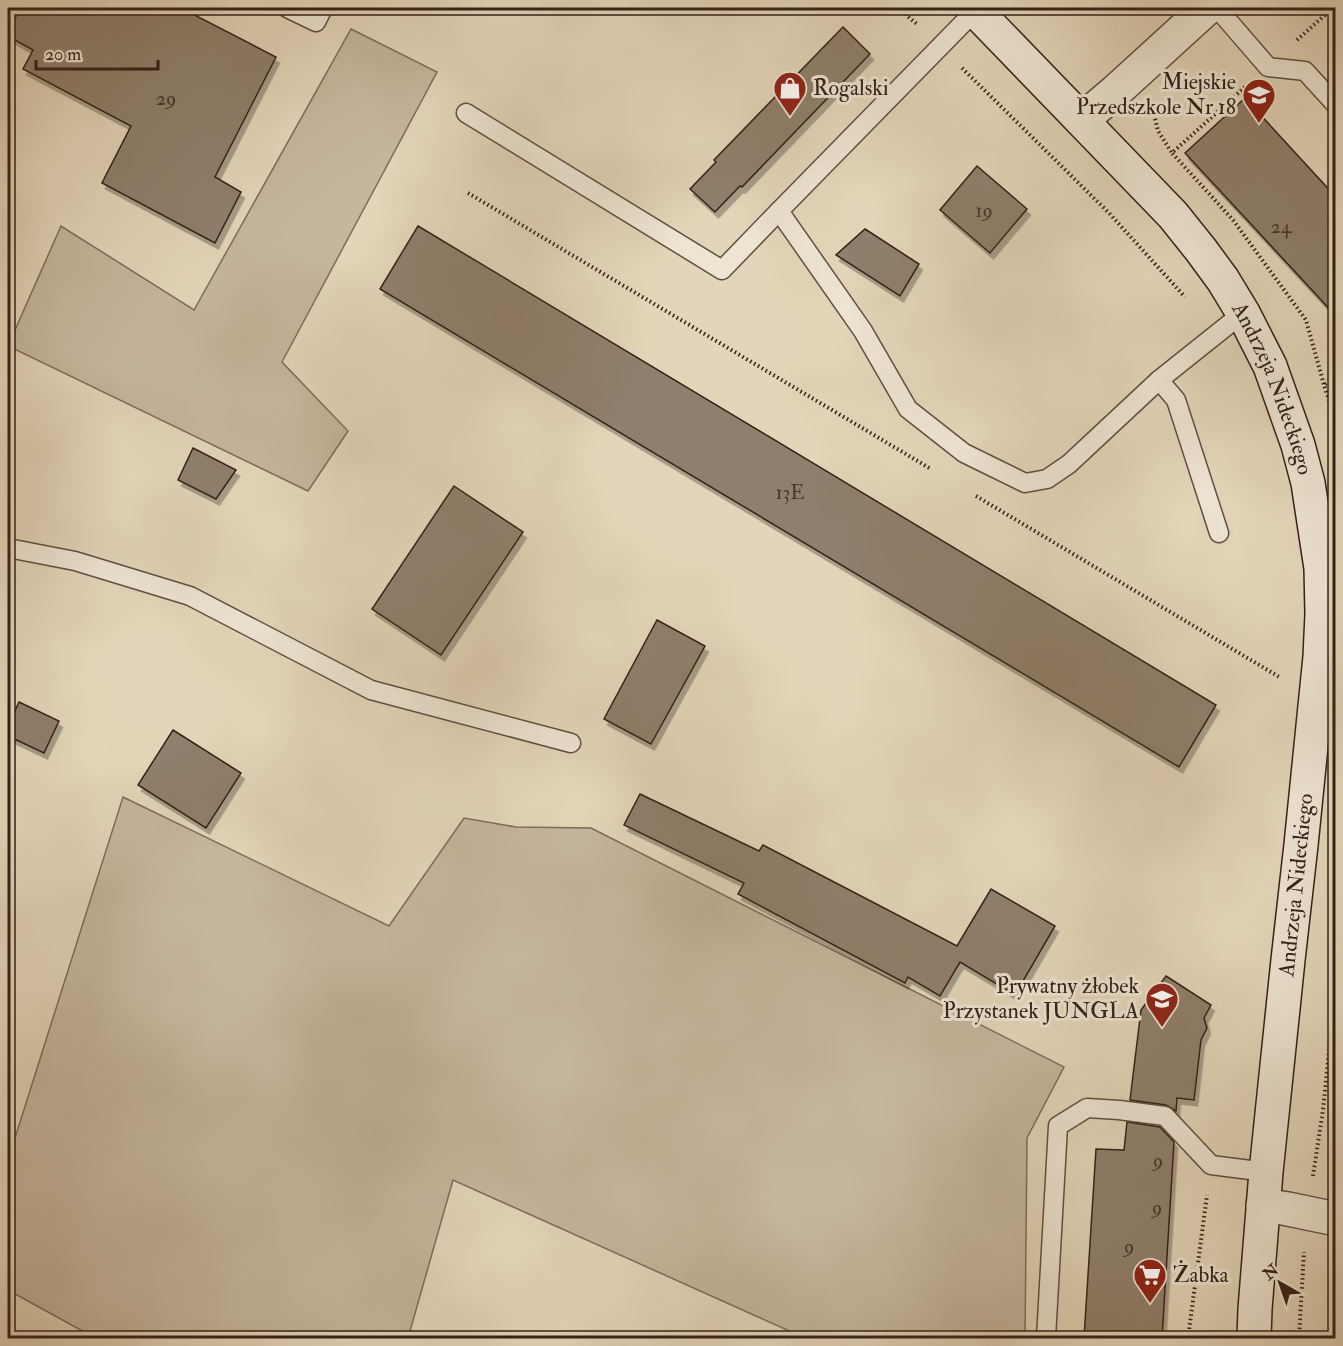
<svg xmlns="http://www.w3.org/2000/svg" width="1343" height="1346" font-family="'IM FELL Double Pica',serif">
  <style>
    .green { fill: #c5b69e; stroke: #7c6c5c; stroke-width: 1.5 }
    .building { fill: #8f7f6c; stroke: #332119; stroke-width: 1.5; filter: url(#shadow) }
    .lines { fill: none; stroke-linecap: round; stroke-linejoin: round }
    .lane-casing { stroke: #5f4e41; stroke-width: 21 }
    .street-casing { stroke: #5f4e41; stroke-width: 36 }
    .secondary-casing { stroke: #332119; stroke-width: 36 }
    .path { stroke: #332119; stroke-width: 4; stroke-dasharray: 1.5 3; stroke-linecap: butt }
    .lane { stroke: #ede4d2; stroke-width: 18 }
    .street { stroke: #ede4d2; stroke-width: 33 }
    .secondary { stroke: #ede4d2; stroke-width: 33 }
    .labels { text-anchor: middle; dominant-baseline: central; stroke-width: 6; stroke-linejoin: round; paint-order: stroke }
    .number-label { font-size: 20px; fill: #4a382e }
    .poi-label { font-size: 22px; fill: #332119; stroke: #ede4d2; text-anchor: end }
    .street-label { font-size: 22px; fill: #332119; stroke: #ede4d2 }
  </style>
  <defs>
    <filter id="shadow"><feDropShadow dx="3.5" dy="6" stdDeviation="0" flood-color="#0004"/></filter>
  </defs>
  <rect width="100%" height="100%" fill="#e3d5b9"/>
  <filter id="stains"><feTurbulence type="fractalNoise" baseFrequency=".00333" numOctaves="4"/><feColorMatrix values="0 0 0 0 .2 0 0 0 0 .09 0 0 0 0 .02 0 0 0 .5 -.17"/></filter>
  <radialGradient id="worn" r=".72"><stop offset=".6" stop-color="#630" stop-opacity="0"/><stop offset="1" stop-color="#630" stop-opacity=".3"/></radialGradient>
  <g class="green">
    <path d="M 351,29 L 437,72 L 282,362 L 348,431 L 308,491 L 8,346 L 61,226 L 194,310 Z"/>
    <path d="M 123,797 L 389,926 L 464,818 L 516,827 L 591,828 L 1064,1067 L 1027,1138 L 1025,1338 L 805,1338 L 453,1180 L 408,1338 L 95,1338 L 8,1290 L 8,1160 Z"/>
  </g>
  <g class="building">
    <path d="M 20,8 L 181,8 L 276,57 L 215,177 L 241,192 L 215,243 L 102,183 L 131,126 L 23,69 L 33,50 L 8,36 L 8,33 Z"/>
    <path d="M 843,27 L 870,54 L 742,187 L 740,186 L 715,212 L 690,189 L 716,162 L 714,160 Z"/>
    <path d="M 1245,98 L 1335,196 L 1335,315 L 1185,153 Z"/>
    <path d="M 977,166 L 1027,209 L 990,253 L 940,210 Z"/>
    <path d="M 418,226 L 1216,705 L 1179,767 L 380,289 Z"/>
    <path d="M 865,229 L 919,264 L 900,296 L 836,255 Z"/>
    <path d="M 193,448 L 236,470 L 216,499 L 178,480 Z"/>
    <path d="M 454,486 L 523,532 L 441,655 L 372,609 Z"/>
    <path d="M 657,620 L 705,646 L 651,744 L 604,719 Z"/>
    <path d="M 19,702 L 59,721 L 44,753 L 8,736 L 8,726 Z"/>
    <path d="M 173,730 L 241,773 L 206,828 L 138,785 Z"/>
    <path d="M 640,794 L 759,851 L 763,845 L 957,946 L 991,889 L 1055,926 L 1015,995 L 960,962 L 940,996 L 908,977 L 905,983 L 738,894 L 744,883 L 624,825 Z"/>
    <path d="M 1166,976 L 1211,1005 L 1204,1018 L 1207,1028 L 1201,1040 L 1194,1100 L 1177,1098 L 1176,1111 L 1166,1105 L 1130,1100 L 1141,1010 Z"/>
    <path d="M 1127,1122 L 1160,1127 L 1174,1142 L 1162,1338 L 1084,1338 L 1096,1149 L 1124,1150 Z"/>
  </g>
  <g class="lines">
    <defs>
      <g id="lane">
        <path d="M 287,8 L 316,22 L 323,8"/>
        <path d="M 1217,8 L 1268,67 L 1305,71 L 1336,105"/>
        <path d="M 976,10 L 779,211 L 863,331 L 908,409 L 964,453 L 1025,483 L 1047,479 L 1069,464 L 1159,380 L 1243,313"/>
        <path d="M 466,113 L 722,270 L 779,211"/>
        <path d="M 1159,380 L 1176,400 L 1219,533"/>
        <path d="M 8,548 L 75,561 L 190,596 L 371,690 L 571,743"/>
        <path d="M 1046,1338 L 1058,1126 L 1087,1108 L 1119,1110 L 1165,1116 L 1211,1165 L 1266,1172"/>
      </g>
      <g id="street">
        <path d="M 1082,120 L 1116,91 L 1207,8"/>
        <path d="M 1263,1205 L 1288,1209 L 1336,1219"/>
      </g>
      <g id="secondary">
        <path id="s1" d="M 973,8 L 1173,215 L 1201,250 L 1223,280 L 1243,313 L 1270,366 L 1298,445 L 1308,483 L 1321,568 L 1322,614 L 1320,657 L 1301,845 L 1288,960 L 1266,1172 L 1255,1309 L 1254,1338"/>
      </g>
    </defs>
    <use href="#lane" class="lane-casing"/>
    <use href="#street" class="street-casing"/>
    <use href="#secondary" class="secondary-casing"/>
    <g class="path">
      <path d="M 898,8 L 918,25"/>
      <path d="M 1297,40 L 1333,8"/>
      <path d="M 962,68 L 1109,213 L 1185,297"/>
      <path d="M 1245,87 L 1172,153 L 1233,220 L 1306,320 L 1324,385"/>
      <path d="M 1153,110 L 1158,131 L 1172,153"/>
      <path d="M 468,193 L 931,469"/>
      <path d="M 1336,374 L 1324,385 L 1336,420"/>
      <path d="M 976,496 L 1281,678"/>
      <path d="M 1313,1176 L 1323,1110 L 1336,983"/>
      <path d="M 1188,1338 L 1207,1195"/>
      <path d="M 1299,1338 L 1304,1252"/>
    </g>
    <use href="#lane" class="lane"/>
    <use href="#street" class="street"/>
    <use href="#secondary" class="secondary"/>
  </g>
  <defs>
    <symbol id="shop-pin" viewBox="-11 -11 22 30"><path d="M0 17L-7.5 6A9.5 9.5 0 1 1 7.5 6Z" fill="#8f2418" stroke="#ede4d2"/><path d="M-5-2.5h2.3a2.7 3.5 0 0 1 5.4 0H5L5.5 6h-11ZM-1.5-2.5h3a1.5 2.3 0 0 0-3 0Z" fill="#fff"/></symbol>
    <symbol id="school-pin" viewBox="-11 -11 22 30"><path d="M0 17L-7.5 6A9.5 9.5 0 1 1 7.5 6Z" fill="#8f2418" stroke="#ede4d2"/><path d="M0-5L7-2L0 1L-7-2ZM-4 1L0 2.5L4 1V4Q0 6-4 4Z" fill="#fff"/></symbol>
    <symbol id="supermarket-pin" viewBox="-11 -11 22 30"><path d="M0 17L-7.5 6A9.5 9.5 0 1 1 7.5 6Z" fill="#8f2418" stroke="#ede4d2"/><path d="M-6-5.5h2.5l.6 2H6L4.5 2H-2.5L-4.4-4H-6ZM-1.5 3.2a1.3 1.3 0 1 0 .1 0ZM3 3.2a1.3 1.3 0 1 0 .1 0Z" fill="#fff"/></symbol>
  </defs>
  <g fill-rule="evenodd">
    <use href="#shop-pin" x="771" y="69" width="38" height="52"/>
    <use href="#school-pin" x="1240" y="76" width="38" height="52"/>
    <use href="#school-pin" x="1143" y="980" width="38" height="52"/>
    <use href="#supermarket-pin" x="1131" y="1256" width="38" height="52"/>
  </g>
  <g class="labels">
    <g class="number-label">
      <text x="166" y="98">29</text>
      <text x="984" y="210">19</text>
      <text x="1281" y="226">24</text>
      <text x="790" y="492">13E</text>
      <text x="1158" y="1160">9</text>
      <text x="1157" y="1207">9</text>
      <text x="1129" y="1246">9</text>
    </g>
    <g class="poi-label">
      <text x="1236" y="82">Miejskie<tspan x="1236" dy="25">Przedszkole Nr 18</tspan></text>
      <text x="813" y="88" text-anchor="start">Rogalski</text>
      <text x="1139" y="986">Prywatny żłobek<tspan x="1139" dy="25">Przystanek JUNGLA</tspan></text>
      <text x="1173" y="1275" text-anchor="start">Żabka</text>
    </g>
    <g class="street-label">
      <text stroke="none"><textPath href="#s1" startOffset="490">Andrzeja Nideckiego</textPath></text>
      <text transform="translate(1296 885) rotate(-84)">Andrzeja Nideckiego</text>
    </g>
  </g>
  <rect width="1343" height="1346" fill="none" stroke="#e3d5b9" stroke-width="30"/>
  <rect x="9" y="9" width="1325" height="1328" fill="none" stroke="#332119" stroke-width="3"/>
  <rect x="15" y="15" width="1313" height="1316" fill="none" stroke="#332119" stroke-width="1.5"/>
  <g transform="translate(1280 1283) rotate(320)" stroke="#ede4d2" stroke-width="4.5" paint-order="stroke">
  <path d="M0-4.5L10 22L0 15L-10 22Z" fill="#332119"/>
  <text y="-9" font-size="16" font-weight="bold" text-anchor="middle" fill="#332119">N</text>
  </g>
  <path d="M36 60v9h122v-9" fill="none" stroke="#332119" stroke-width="3"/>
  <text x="45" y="60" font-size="18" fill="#332119" stroke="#ede4d2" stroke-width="4.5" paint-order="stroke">20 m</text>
  <rect width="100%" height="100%" filter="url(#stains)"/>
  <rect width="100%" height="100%" fill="url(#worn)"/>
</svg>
